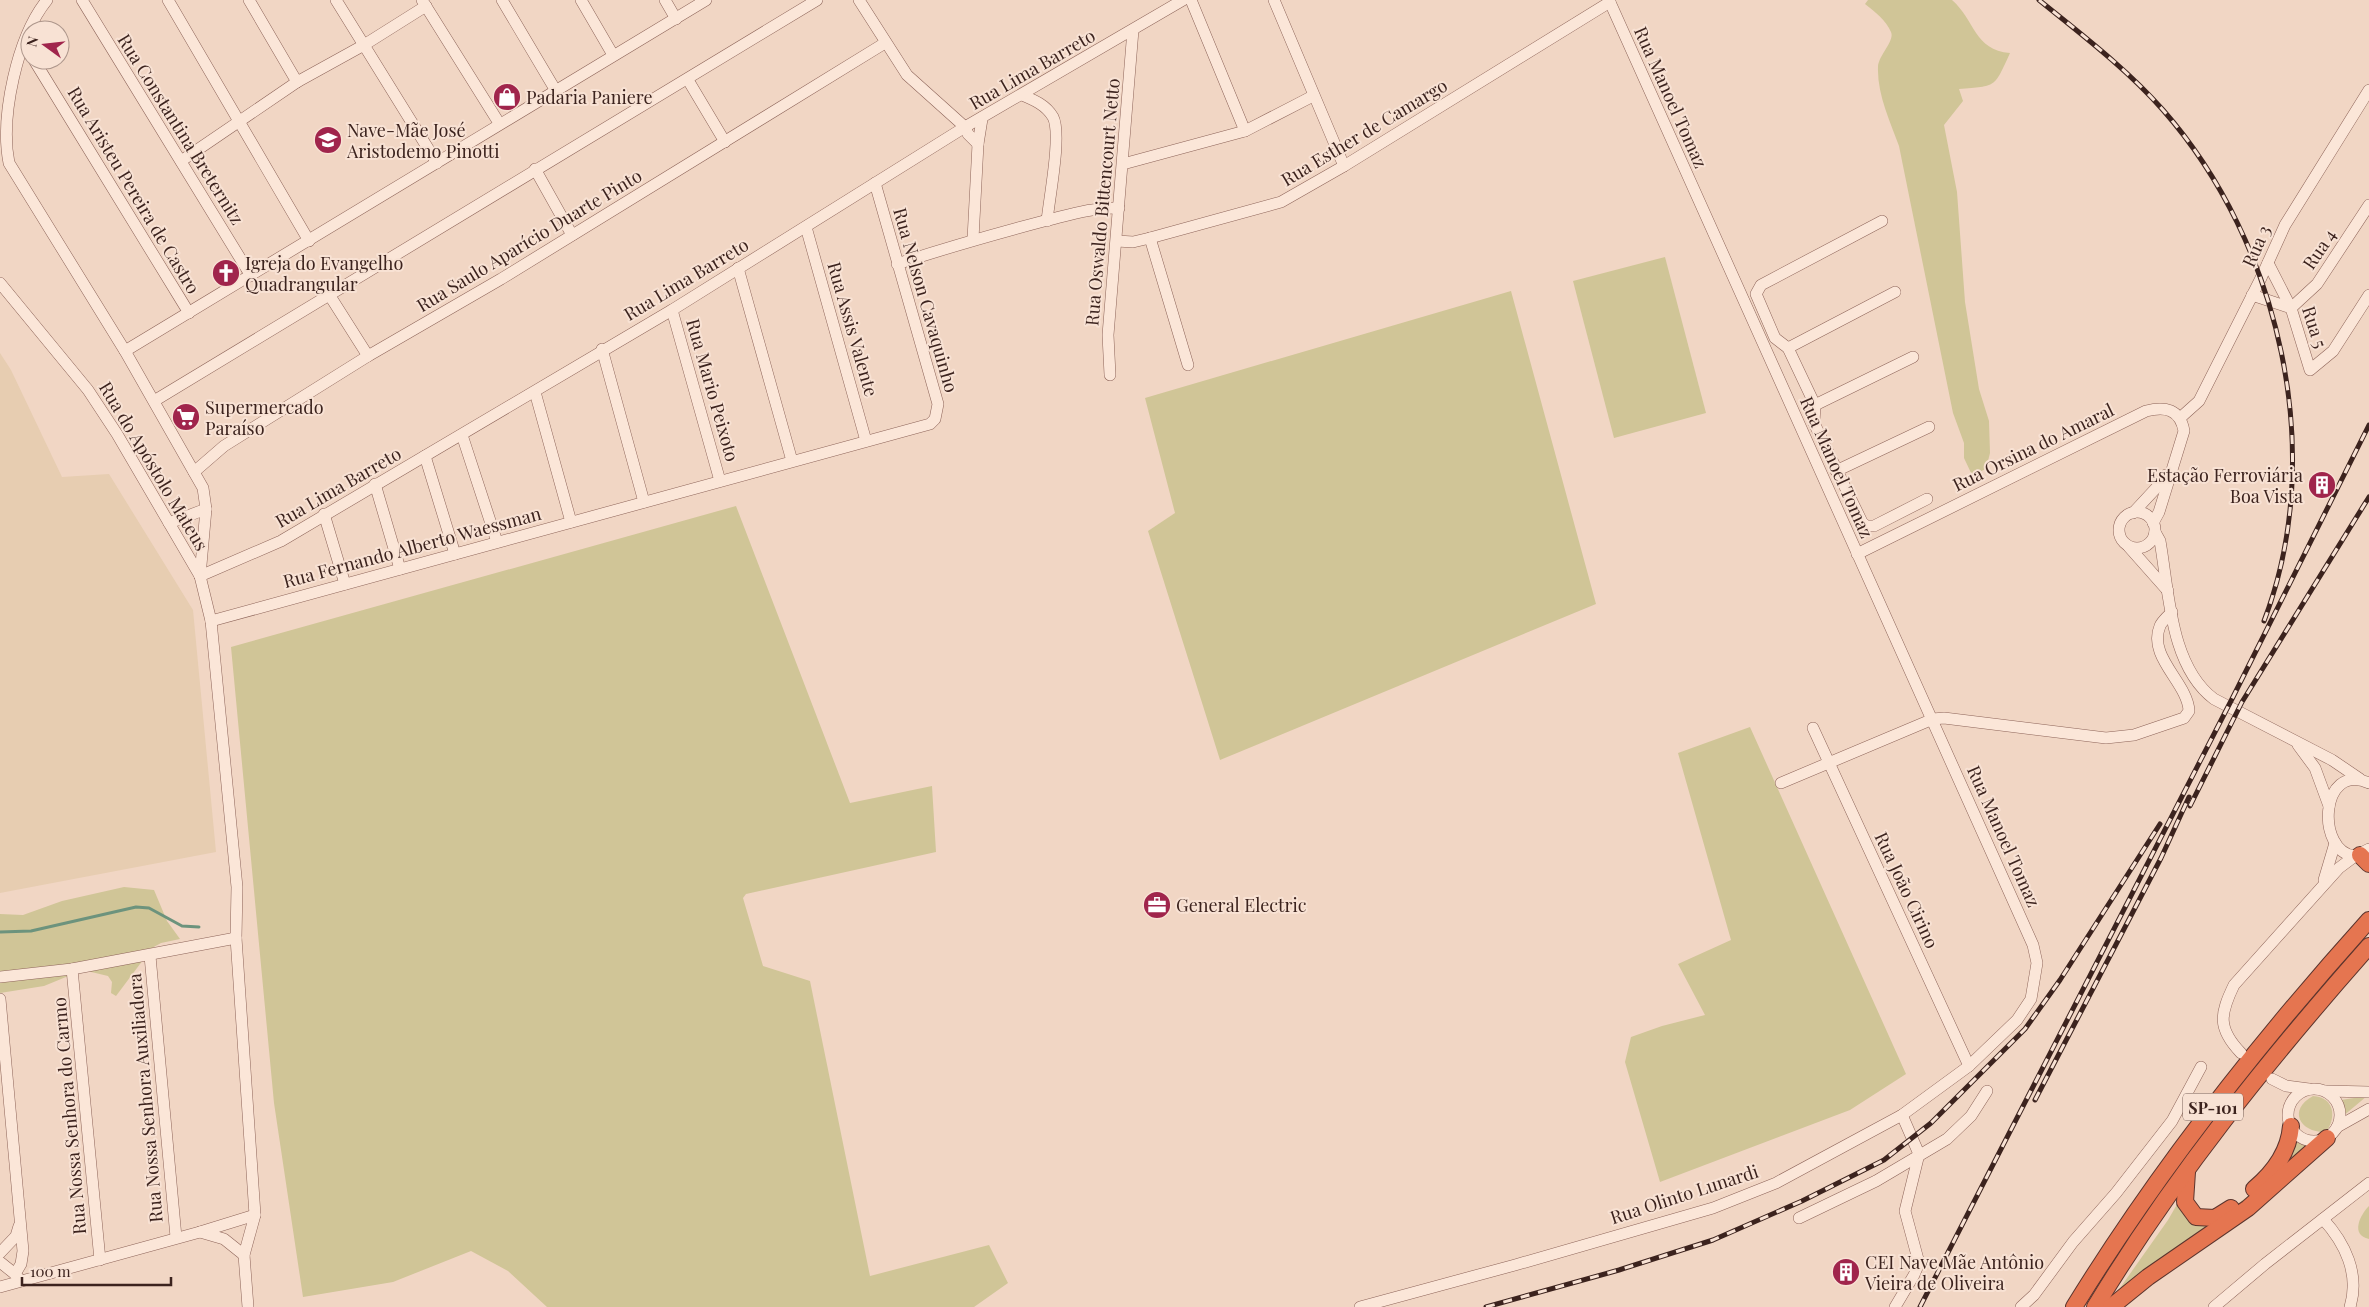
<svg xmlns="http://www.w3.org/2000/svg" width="2369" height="1307" font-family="'Playfair Display',serif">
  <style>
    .farmland { fill: #e7cdb1 }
    .green { fill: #d0c597 }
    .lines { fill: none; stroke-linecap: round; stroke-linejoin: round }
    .stream { stroke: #6c937d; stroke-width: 3 }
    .minor-casing { stroke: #8d6459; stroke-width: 12 }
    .highway-casing { stroke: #5b342d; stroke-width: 18 }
    .minor { stroke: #fbe6d8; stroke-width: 11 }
    .highway { stroke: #e57550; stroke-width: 16 }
    .rail-casing { stroke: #3c231e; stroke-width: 5 }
    .rail { stroke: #f8e2d4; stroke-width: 3; stroke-dasharray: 9; stroke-linecap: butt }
    .labels { text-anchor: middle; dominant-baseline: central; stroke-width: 4; stroke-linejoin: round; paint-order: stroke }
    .shield { fill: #f8e2d4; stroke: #745c55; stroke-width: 1 }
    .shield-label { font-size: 16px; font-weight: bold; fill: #3c231e }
    .street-label { font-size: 18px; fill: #3c231e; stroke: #f8e2d4 }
    .poi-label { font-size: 18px; fill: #3c231e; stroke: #f8e2d4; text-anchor: start }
  </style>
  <rect width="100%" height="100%" fill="#f1d6c4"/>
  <path class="farmland" d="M 0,353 L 11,370 L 62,477 L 109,474 L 193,610 L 216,852 L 0,893 Z"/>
  <g class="green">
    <path d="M 1868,0 L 1952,0 C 1975,20 1974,50 2010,53 C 1994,88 1997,86 1959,89 L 1963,101 L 1944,125 L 1957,192 L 1965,302 L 1979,389 L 1989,421 L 1990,453 L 1986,469 L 1972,475 L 1964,458 L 1964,443 L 1953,413 L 1899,146 C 1890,121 1877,94 1878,67 C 1878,56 1895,41 1891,32 C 1886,20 1875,12 1865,4 Z"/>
    <path d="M 1665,257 L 1706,413 L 1614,438 L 1573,281 Z"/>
    <path d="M 1511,291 L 1596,604 L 1220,760 L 1148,531 L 1175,513 L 1145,398 Z"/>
    <path d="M 736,506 L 850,803 L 932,786 L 936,852 L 746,894 L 743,898 L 763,966 L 810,981 L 870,1276 L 989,1245 L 1008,1283 L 974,1307 L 547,1307 L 508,1271 L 471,1251 L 393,1282 L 303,1297 L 274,1103 L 231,647 Z"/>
    <path d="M 1750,727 L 1906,1074 L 1850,1110 L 1660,1182 L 1625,1062 L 1631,1037 L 1662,1026 L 1705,1015 L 1678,964 L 1731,940 L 1678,753 Z"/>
    <path d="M 124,887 L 154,890 L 167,921 L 180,939 L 161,943 L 152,948 L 116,996 L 111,993 L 112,982 L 108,976 L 83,970 L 44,986 L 0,993 L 0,914 L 23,915 L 62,901 Z"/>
    <path d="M 2313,1096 C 2334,1097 2337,1117 2326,1132 C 2300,1133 2287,1110 2313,1096 Z"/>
    <path d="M 2367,1096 L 2342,1117 L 2344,1108 L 2341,1100 Z"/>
    <path d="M 2295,1142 L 2309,1146 L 2247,1203 L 2124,1290 L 2120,1288 L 2168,1220 L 2183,1194 C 2177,1213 2188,1226 2208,1226 L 2259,1188 Z"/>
    <path d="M 2369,1206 L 2369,1239 C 2350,1235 2360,1215 2369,1206 Z"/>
  </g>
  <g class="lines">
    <path class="stream" d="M 0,932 L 31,931 L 136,907 L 149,908 L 182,926 L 199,927"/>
    <defs>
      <g id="minor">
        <path d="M 47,0 C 17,37 0,117 9,163 L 125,351 L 203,488 L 206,509 L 200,576"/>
        <path d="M 82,0 L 251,276"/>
        <path d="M 168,0 L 309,241"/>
        <path d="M 249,0 L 297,82"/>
        <path d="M 336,0 L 437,163"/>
        <path d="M 422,0 L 499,123"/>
        <path d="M 502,0 L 556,91"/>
        <path d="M 581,0 L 613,55"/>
        <path d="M 665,0 L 676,19"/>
        <path d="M 859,0 L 907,75 L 965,127 L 968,134 L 978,144"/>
        <path d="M 1191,0 L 1245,131"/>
        <path d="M 1274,0 L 1344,166"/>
        <path d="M 34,60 L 189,313"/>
        <path d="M 688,80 L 725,142"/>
        <path d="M 1022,95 C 1034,100 1046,105 1053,117 C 1062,134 1049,199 1047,221"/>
        <path d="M 181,161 L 297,82 L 364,45 L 426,6"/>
        <path d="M 1123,164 L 1245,131 L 1313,96"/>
        <path d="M 535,169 L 572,235"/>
        <path d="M 1882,221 L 1761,285 L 1756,294 L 1775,338 L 1788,348 L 1815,405 L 1814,423 L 1862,522 L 1866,526 L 1874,526 L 1927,499"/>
        <path d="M 806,227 L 866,441"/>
        <path d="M 1150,238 L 1188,365"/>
        <path d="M 973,239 L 978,144 L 982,119"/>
        <path d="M 1117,241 L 1133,242 L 1150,238 L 1281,202 L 1344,166 L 1610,2"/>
        <path d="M 2268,263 L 2291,308 L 2310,370 L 2333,351 L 2369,295"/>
        <path d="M 897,264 C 946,248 995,234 1044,221 C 1069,215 1093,207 1119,208"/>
        <path d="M 738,268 L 792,461"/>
        <path d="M 0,283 L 88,390 L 117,434 L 200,576 L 211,621 L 237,887 L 236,938 L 255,1215 L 244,1255 L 248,1307"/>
        <path d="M 2252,295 L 2291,308 L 2317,284 L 2369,205"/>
        <path d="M 330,296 L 368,356"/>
        <path d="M 672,310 L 720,481"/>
        <path d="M 1788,348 L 1895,292"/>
        <path d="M 602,349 L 644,502"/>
        <path d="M 125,351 L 706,0"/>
        <path d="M 1110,375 L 1108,335 L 1133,30"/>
        <path d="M 535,392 L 571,522"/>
        <path d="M 154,401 L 817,0"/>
        <path d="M 1815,405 L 1913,357"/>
        <path d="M 2180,418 L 2199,401 L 2261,278 L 2285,225 L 2369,90"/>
        <path d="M 462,435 L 497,542"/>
        <path d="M 425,456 L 455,554"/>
        <path d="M 1836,471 L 1929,427"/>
        <path d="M 194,472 L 224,446 L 368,356 L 501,279 L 885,43"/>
        <path d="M 375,484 L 400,569"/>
        <circle cx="2137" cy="530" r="18"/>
        <path d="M 2133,513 L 2158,486 L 2166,475"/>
        <path d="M 324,514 L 345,584"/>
        <path d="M 169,523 L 206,509"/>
        <path d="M 2155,532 L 2160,541 C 2169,592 2170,666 2214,699 L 2332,760 L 2360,779"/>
        <path d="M 2129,547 L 2168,591"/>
        <path d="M 1857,554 L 2146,411 C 2165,406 2180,409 2184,431 L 2159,512 L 2153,523"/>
        <path d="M 200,576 L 281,541 L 672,310 L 965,127 L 1183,0"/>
        <path d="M 211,621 L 930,424 L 935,419 L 938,404 L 875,183"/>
        <path d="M 1813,728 L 1969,1066"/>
        <path d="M 2298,745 L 2315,768 L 2329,806"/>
        <path d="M 1781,783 L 1933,719 L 1944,718 L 2106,738 L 2134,735 L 2184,718 L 2189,711 C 2188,683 2147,657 2160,626 C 2162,621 2168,616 2172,612"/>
        <path d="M 2369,783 C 2319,761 2316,853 2355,856 L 2369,849"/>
        <path d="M 2324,880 L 2335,843"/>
        <path d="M 150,956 L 176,1237"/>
        <path d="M 72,969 L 100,1260"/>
        <path d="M 0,977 L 72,969 L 236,938"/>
        <path d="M 0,999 L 23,1251 L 21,1264 L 15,1274 L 21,1281"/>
        <path d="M 2241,1053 C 2217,1028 2220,1014 2234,985 L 2339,868 L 2355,856"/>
        <path d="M 2272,1079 L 2286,1086 L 2309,1089"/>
        <circle cx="2314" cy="1115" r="26"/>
        <path d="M 2326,1091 L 2369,1092"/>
        <path d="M 2337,1127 L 2369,1109"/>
        <path d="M 1799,1218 L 1876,1181 L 1947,1139 L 1971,1116 L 1987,1091"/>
        <path d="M 2323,1219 C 2345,1243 2360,1274 2350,1307"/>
        <path d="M 200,1232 L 224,1239 L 244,1255"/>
        <path d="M 0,1253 L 16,1236 L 19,1226"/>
        <path d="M 0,1262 L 15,1274"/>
        <path d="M 0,1287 L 200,1232 L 255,1215"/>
        <path d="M 1360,1307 L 1515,1265 L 1713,1208 L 1776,1183 L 1902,1115 L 1969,1066 L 2017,1020 L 2031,999 L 2037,963 L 2033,945 L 1609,0"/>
        <path d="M 1895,1307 L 1914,1275 L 1919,1263 L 1905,1211 L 1919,1154 L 1902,1115"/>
        <path d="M 2021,1307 L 2034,1295 L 2073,1242 L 2116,1193 L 2172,1121 L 2201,1067"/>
        <path d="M 2214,1307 L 2265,1264 L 2369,1183"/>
      </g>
      <g id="highway">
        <path d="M 2360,855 L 2369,864"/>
        <path d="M 2187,1172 L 2185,1202 L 2196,1217 L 2215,1218 L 2231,1208"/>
        <path d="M 2254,1189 C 2273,1173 2289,1152 2291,1126"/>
        <path d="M 2074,1307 C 2159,1169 2261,1040 2369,920"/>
        <path d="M 2095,1307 C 2173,1178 2269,1059 2369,946"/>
        <path d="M 2111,1307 L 2148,1277 L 2248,1208 L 2327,1138"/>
      </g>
    </defs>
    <use href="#minor" class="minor-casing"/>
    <use href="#highway" class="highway-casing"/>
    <use href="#minor" class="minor"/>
    <use href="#highway" class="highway"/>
    <defs>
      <g id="rail">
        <path d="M 2039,0 C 2081,34 2127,69 2163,110 C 2280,243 2328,454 2264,621"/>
        <path d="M 2190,806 L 2242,702 L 2369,497"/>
        <path d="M 2035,1100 L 2161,858 L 2189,797"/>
        <path d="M 1486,1307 L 1619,1270 L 1713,1240 L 1802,1201 L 1884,1160 L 1931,1123 L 2025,1029 L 2060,980 L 2160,824"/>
        <path d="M 1920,1307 L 2233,697 L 2369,425"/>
      </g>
    </defs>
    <use href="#rail" class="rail-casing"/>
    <use href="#rail" class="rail"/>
  </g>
  <defs>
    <symbol id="shop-disc" viewBox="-11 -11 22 22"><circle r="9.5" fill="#a0254c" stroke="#f8e2d4"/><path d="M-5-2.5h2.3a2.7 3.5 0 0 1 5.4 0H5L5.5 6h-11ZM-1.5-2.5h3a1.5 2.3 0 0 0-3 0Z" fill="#fff"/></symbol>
    <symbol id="school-disc" viewBox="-11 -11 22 22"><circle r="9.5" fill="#a0254c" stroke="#f8e2d4"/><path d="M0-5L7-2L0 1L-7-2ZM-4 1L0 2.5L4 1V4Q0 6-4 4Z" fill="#fff"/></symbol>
    <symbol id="church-disc" viewBox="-11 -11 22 22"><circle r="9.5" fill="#a0254c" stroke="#f8e2d4"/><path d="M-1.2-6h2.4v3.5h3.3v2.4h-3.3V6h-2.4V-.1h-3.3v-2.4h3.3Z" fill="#fff"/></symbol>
    <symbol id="supermarket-disc" viewBox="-11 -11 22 22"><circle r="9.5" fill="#a0254c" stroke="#f8e2d4"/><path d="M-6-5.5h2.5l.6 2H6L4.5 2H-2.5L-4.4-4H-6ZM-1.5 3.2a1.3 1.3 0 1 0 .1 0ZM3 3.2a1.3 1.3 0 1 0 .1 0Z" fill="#fff"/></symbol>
    <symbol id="building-disc" viewBox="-11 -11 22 22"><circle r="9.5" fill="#a0254c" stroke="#f8e2d4"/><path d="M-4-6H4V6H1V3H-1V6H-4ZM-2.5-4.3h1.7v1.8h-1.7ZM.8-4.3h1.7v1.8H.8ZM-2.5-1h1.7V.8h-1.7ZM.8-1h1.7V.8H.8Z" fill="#fff"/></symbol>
    <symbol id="office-disc" viewBox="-11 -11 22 22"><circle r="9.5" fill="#a0254c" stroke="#f8e2d4"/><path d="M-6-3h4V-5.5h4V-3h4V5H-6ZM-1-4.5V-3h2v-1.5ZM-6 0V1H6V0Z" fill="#fff"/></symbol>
  </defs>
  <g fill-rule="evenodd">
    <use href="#shop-disc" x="491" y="81" width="32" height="32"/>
    <use href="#school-disc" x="312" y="124" width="32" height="32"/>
    <use href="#church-disc" x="210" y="257" width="32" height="32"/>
    <use href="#supermarket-disc" x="170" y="401" width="32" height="32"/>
    <use href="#building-disc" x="2306" y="469" width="32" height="32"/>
    <use href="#office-disc" x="1141" y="889" width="32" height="32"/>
    <use href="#building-disc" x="1830" y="1256" width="32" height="32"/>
  </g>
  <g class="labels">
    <rect class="shield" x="2183" y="1093.5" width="60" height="27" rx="4"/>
    <g class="shield-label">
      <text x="2213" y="1107">SP-101</text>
    </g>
    <g class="street-label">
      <text transform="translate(1032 69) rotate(-30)">Rua Lima Barreto</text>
      <text transform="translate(1671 97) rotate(66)">Rua Manoel Tomaz</text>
      <text transform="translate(181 129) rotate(58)">Rua Constantina Breternitz</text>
      <text transform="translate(1364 132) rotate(-31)">Rua Esther de Camargo</text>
      <text transform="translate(134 190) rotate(59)">Rua Aristeu Pereira de Castro</text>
      <text transform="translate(1102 202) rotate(-85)">Rua Oswaldo Bittencourt Netto</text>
      <text transform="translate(529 240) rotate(-31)">Rua Saulo Aparício Duarte Pinto</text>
      <text transform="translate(2256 246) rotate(-66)">Rua 3</text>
      <text transform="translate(2319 249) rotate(-56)">Rua 4</text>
      <text transform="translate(686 279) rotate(-31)">Rua Lima Barreto</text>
      <text transform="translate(926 300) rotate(74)">Rua Nelson Cavaquinho</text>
      <text transform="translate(2315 327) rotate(72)">Rua 5</text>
      <text transform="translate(853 329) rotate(74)">Rua Assis Valente</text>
      <text transform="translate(713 390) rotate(74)">Rua Mario Peixoto</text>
      <text transform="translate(2033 447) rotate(-26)">Rua Orsina do Amaral</text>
      <text transform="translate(154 466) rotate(59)">Rua do Apóstolo Mateus</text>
      <text transform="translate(1837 467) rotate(66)">Rua Manoel Tomaz</text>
      <text transform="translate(338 487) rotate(-30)">Rua Lima Barreto</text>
      <text transform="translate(412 547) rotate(-15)">Rua Fernando Alberto Waessman</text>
      <text transform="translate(2004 836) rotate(66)">Rua Manoel Tomaz</text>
      <text transform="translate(1907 890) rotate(65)">Rua João Cirino</text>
      <text transform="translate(145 1098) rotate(-95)">Rua Nossa Senhora Auxiliadora</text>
      <text transform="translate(69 1116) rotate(-95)">Rua Nossa Senhora do Carmo</text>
      <text transform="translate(1684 1194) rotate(-18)">Rua Olinto Lunardi</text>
    </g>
    <g class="poi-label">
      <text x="526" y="97">Padaria Paniere</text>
      <text x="347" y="130">Nave-Mãe José<tspan x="347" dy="21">Aristodemo Pinotti</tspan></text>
      <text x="245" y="263">Igreja do Evangelho<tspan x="245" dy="21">Quadrangular</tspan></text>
      <text x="205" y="407">Supermercado<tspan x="205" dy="21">Paraíso</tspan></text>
      <text x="2303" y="475" text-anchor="end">Estação Ferroviária<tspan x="2303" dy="21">Boa Vista</tspan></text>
      <text x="1176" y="905">General Electric</text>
      <text x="1865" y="1262">CEI Nave Mãe Antônio<tspan x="1865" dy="21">Vieira de Oliveira</tspan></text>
    </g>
  </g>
  <g transform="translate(45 45) rotate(285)"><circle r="24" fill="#f8e2d4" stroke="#ad968b"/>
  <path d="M0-4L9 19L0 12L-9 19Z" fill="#a0254c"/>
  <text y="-8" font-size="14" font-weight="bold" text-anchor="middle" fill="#3c231e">N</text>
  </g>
  <path d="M22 1277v8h149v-8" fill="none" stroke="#3c231e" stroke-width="2.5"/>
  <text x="30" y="1277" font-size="15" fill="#3c231e" stroke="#f8e2d4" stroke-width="4" paint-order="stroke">100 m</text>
</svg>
